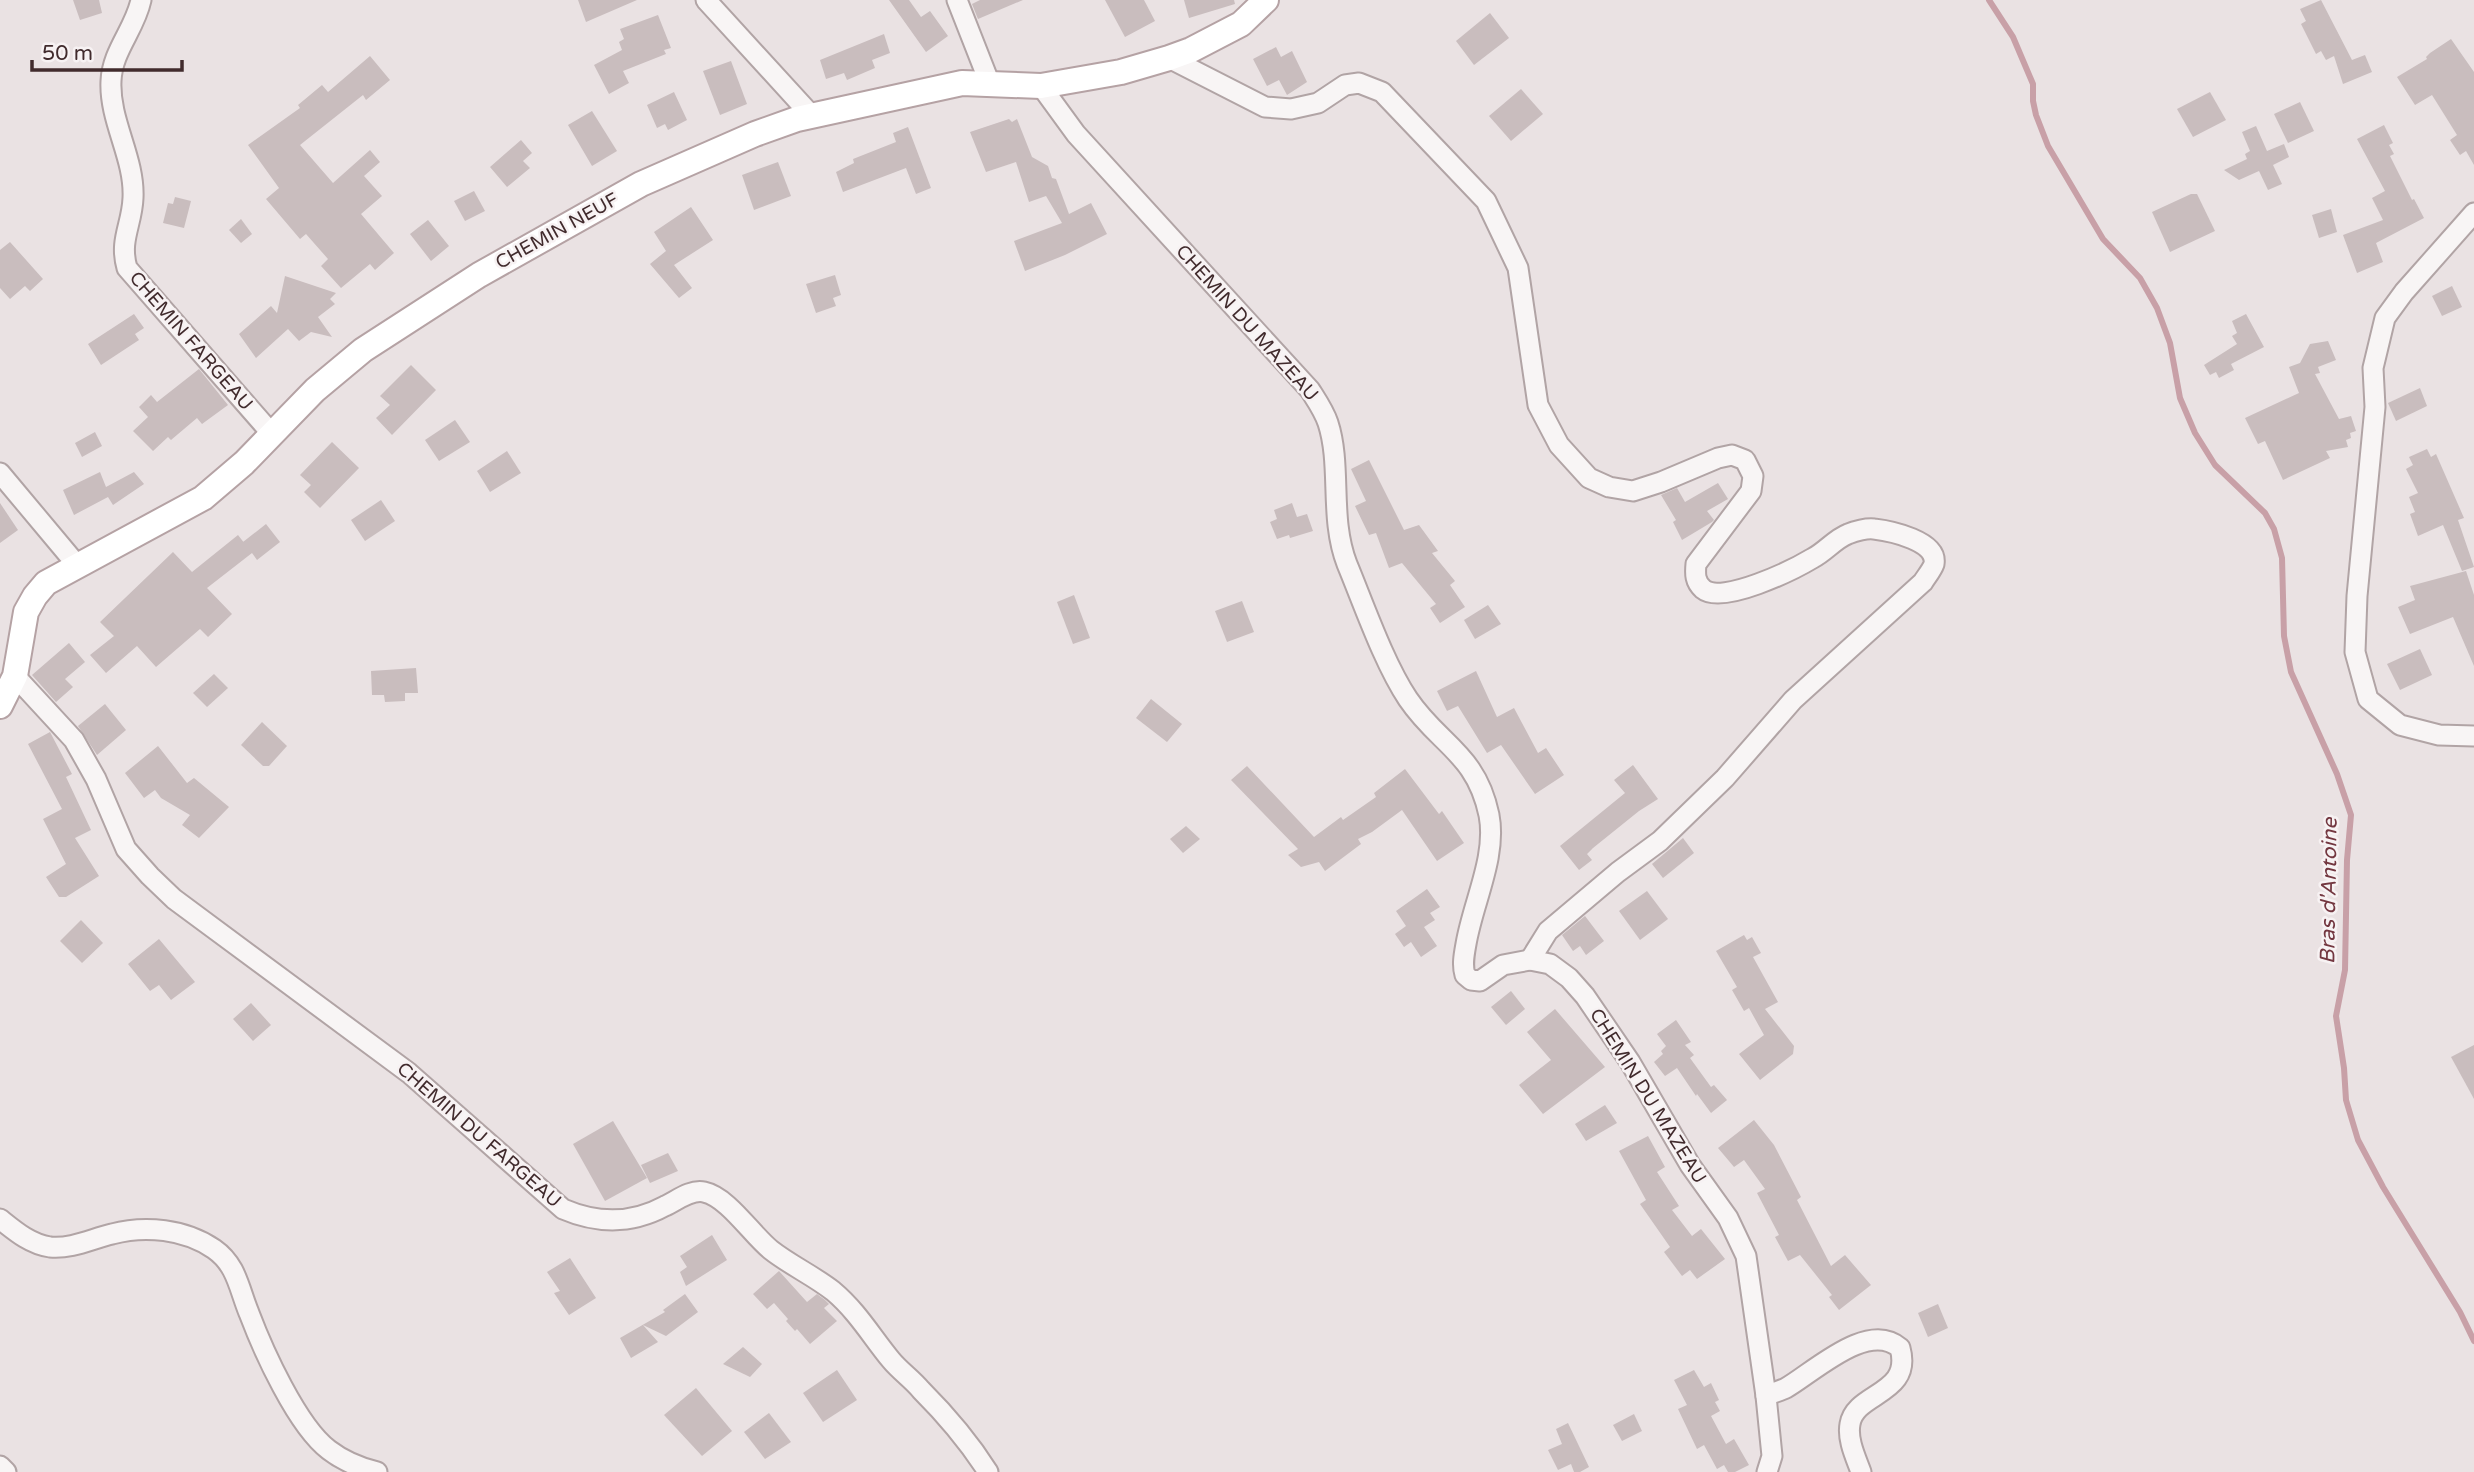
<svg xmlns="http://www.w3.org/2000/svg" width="2474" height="1472" font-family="'Varela Round',sans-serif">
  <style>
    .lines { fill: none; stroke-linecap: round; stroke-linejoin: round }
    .stream { stroke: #c8a0a7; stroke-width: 6 }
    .building { fill: #c9bdbe }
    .minor-casing { stroke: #b1a4a5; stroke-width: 23 }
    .major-casing { stroke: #b5a2a4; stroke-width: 28 }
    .minor { stroke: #f8f5f5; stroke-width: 19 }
    .major { stroke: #fff; stroke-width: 24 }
    .labels { text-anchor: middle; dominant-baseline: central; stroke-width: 5; stroke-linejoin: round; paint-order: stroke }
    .street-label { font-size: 19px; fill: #412b2d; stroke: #f7f2f3 }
    .water-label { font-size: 21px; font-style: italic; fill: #733740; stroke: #f7f2f3 }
  </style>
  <rect width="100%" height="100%" fill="#eae2e3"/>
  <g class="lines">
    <path class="stream" d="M 1989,0 L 2013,37 L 2033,84 L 2033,101 L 2036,115 L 2048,146 L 2103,239 L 2140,278 L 2157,308 L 2170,343 L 2180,398 L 2195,433 L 2215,465 L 2265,513 L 2274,529 L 2282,558 L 2284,636 L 2291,672 L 2337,774 L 2351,815 L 2347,860 L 2345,970 L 2336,1016 L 2344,1068 L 2346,1100 L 2358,1140 L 2383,1187 L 2460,1312 L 2474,1341"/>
  </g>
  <g class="building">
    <path d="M 73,0 L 99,0 L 102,13 L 80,20 Z"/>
    <path d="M 578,0 L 637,0 L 586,22 Z"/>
    <path d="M 889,0 L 909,0 L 921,17 L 930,11 L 948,36 L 926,52 Z"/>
    <path d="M 980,0 L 1023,0 L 978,19 L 972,4 Z"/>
    <path d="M 1105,0 L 1144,0 L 1155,21 L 1125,37 Z"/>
    <path d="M 1184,0 L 1234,0 L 1235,4 L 1189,18 Z"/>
    <path d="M 2321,0 L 2352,60 L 2365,55 L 2372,72 L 2343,84 L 2334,56 L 2326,60 L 2321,51 L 2316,54 L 2301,24 L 2306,21 L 2300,9 Z"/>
    <path d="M 1490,13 L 1509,38 L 1474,65 L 1456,41 Z"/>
    <path d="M 658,15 L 671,48 L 664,50 L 666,54 L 623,71 L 629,83 L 609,94 L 594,65 L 622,50 L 619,42 L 624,39 L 620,29 Z"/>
    <path d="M 884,34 L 890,53 L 872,60 L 875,68 L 847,80 L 844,73 L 826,79 L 820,60 Z"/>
    <path d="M 2451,39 L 2474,72 L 2474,165 L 2466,151 L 2460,155 L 2450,140 L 2457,135 L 2432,95 L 2415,105 L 2397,77 L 2427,59 L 2426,57 L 2430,53 Z"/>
    <path d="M 1276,47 L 1281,57 L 1292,51 L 1307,82 L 1287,95 L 1279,80 L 1267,86 L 1253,59 Z"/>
    <path d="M 370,56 L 390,80 L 366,100 L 363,95 L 300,145 L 333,183 L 370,150 L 380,162 L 364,176 L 382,196 L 361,214 L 394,253 L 375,270 L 370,264 L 341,288 L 321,266 L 328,259 L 306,234 L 300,239 L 266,199 L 279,188 L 248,145 L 300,108 L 298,105 L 322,85 L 328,92 Z"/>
    <path d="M 731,61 L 747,104 L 720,115 L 703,71 Z"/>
    <path d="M 1521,89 L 1543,114 L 1511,141 L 1489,116 Z"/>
    <path d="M 674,92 L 687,120 L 668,130 L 665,124 L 657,128 L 647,105 Z"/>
    <path d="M 2210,92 L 2226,120 L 2193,137 L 2177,109 Z"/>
    <path d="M 2300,102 L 2314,131 L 2288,143 L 2274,114 Z"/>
    <path d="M 592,111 L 617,151 L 592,166 L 568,125 Z"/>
    <path d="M 1009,119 L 1012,122 L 1017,119 L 1032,157 L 1048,166 L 1052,178 L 1056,179 L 1069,214 L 1091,203 L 1107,234 L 1065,255 L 1025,271 L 1014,241 L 1062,223 L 1046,196 L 1029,202 L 1016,162 L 986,172 L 970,132 Z"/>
    <path d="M 2384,125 L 2393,143 L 2389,145 L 2394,154 L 2390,156 L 2412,200 L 2414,199 L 2424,218 L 2376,243 L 2383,262 L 2357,273 L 2343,235 L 2383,220 L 2372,198 L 2385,191 L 2357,139 Z"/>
    <path d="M 2256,126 L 2267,151 L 2284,144 L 2289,157 L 2273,165 L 2282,184 L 2268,190 L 2259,171 L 2239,180 L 2224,170 L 2247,159 L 2245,154 L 2250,151 L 2242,132 Z"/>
    <path d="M 908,127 L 931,188 L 916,194 L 906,168 L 843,192 L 836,172 L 854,163 L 853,159 L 896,142 L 893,133 Z"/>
    <path d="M 521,140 L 532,153 L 523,161 L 530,168 L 507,187 L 490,167 Z"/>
    <path d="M 778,162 L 791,196 L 754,210 L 742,175 Z"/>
    <path d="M 474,191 L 485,211 L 465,221 L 454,201 Z"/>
    <path d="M 2191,194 L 2197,194 L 2215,231 L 2170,252 L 2152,212 Z"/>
    <path d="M 175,197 L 191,201 L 184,228 L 163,223 L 168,203 L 173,204 Z"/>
    <path d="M 691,207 L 713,240 L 674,265 L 692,288 L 679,298 L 650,264 L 666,251 L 654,232 Z"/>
    <path d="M 2331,209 L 2337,232 L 2319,238 L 2312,215 Z"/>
    <path d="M 241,219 L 252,234 L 241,243 L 229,230 Z"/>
    <path d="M 428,220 L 449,246 L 431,261 L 410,234 Z"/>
    <path d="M 10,242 L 43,279 L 30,291 L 25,286 L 10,299 L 0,288 L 0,250 Z"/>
    <path d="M 835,275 L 841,295 L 833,298 L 836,306 L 816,313 L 806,284 Z"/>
    <path d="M 285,276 L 336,293 L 330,299 L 335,304 L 318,317 L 332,337 L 311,332 L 299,341 L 288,329 L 256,358 L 239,334 L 271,306 L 277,313 Z"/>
    <path d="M 2452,286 L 2462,307 L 2442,316 L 2432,296 Z"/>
    <path d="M 134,314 L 144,328 L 135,334 L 139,340 L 101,365 L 88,344 Z"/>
    <path d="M 2246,314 L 2264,347 L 2231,364 L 2234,370 L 2219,378 L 2216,372 L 2210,375 L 2204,365 L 2237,344 L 2232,336 L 2237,333 L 2232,321 Z"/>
    <path d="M 2328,341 L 2336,360 L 2318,367 L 2320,373 L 2315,374 L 2339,419 L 2351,416 L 2356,431 L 2350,433 L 2351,438 L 2346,440 L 2348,447 L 2326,451 L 2330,458 L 2283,480 L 2265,441 L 2258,444 L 2245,418 L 2299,393 L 2289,367 L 2300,363 L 2310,344 Z"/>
    <path d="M 411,365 L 436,390 L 392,435 L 376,418 L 390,405 L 380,396 Z"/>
    <path d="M 199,369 L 228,405 L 202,424 L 197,418 L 171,440 L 168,437 L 153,451 L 133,431 L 148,417 L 139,407 L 151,395 L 157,402 Z"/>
    <path d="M 2420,388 L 2427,406 L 2396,421 L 2388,403 Z"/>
    <path d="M 455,420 L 470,442 L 439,461 L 425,440 Z"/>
    <path d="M 95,432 L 102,446 L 82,457 L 75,443 Z"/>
    <path d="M 332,442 L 359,468 L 320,508 L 304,492 L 311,485 L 300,475 Z"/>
    <path d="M 2427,449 L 2431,457 L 2436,454 L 2464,518 L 2458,520 L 2474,567 L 2462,571 L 2443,525 L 2418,536 L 2410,514 L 2415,512 L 2409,497 L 2418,493 L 2406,469 L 2413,465 L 2409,457 Z"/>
    <path d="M 507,451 L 521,473 L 490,492 L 477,471 Z"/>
    <path d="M 1369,460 L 1404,530 L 1419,525 L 1438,551 L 1432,553 L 1455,581 L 1450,585 L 1465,607 L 1440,623 L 1430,608 L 1436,604 L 1402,563 L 1389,568 L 1376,533 L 1369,535 L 1355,506 L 1366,501 L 1351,469 Z"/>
    <path d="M 100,472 L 106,487 L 134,472 L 144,484 L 113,505 L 108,497 L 74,515 L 63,490 Z"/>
    <path d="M 1718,483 L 1728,499 L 1707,511 L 1714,520 L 1712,522 L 1682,540 L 1673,522 L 1676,520 L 1661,495 L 1677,488 L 1685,502 Z"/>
    <path d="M 381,500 L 395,521 L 365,541 L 351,520 Z"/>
    <path d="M 0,503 L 18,530 L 0,543 Z"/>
    <path d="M 1292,503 L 1297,517 L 1307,514 L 1313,531 L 1290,538 L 1289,535 L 1277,539 L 1270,522 L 1277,519 L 1274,510 Z"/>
    <path d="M 266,524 L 280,542 L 257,560 L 252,553 L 207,588 L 232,614 L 208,637 L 200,629 L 156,667 L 137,646 L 106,673 L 90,655 L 114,636 L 100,622 L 173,552 L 192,572 L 238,535 L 245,544 L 243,542 Z"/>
    <path d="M 2466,571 L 2474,595 L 2474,666 L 2453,617 L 2410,634 L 2398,607 L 2415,600 L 2410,586 Z"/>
    <path d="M 1074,595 L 1090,638 L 1073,644 L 1057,602 Z"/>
    <path d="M 1242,601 L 1254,632 L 1227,642 L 1215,611 Z"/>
    <path d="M 1488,605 L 1501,624 L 1475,639 L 1464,620 Z"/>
    <path d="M 69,643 L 85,662 L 65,679 L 73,687 L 56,702 L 32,675 Z"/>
    <path d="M 2420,649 L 2432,675 L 2400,690 L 2387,664 Z"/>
    <path d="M 416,668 L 418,693 L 405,693 L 405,701 L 385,702 L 384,695 L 372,695 L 371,671 Z"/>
    <path d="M 1476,671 L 1497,717 L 1514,708 L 1538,753 L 1546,748 L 1564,775 L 1535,794 L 1501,745 L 1487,753 L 1458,706 L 1447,711 L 1437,691 Z"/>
    <path d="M 214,674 L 228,688 L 207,707 L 193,693 Z"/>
    <path d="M 1151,699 L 1182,724 L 1167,742 L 1136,718 Z"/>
    <path d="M 105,704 L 126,730 L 97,755 L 78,726 Z"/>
    <path d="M 262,722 L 287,746 L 269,766 L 263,766 L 241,745 Z"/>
    <path d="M 50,732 L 72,774 L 66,777 L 91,830 L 75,838 L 99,876 L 66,897 L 59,897 L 46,877 L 66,864 L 43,819 L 62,809 L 28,744 Z"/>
    <path d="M 158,746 L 187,783 L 194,778 L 229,807 L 199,838 L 182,825 L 190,815 L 161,798 L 155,790 L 144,798 L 125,773 Z"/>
    <path d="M 1633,765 L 1658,799 L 1639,811 L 1593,848 L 1587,854 L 1592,860 L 1579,870 L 1560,846 L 1625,793 L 1614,780 Z"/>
    <path d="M 1247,766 L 1314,837 L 1341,817 L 1343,820 L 1376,797 L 1374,793 L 1405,769 L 1439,814 L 1442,811 L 1464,843 L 1437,861 L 1402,810 L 1372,832 L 1358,839 L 1361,844 L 1325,871 L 1319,862 L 1301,867 L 1288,855 L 1298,849 L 1231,780 Z"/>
    <path d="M 1186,826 L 1200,839 L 1183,853 L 1170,839 Z"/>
    <path d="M 1683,838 L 1694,853 L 1663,878 L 1652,864 Z"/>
    <path d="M 1427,889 L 1440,907 L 1430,913 L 1435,920 L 1424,927 L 1437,946 L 1421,957 L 1411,942 L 1404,947 L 1395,934 L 1406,926 L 1396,911 Z"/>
    <path d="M 1647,891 L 1668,919 L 1640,940 L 1619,911 Z"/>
    <path d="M 1585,916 L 1604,941 L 1586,955 L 1580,946 L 1573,951 L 1562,935 Z"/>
    <path d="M 81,920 L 103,943 L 82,963 L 60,941 Z"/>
    <path d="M 1744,935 L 1747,940 L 1752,937 L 1761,953 L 1753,957 L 1778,1002 L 1765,1009 L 1794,1046 L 1793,1054 L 1760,1080 L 1739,1054 L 1764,1035 L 1749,1008 L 1744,1011 L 1732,990 L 1737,987 L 1716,951 Z"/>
    <path d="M 159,939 L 195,982 L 171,1000 L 159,985 L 150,991 L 128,964 Z"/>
    <path d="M 1511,991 L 1525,1009 L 1506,1025 L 1491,1007 Z"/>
    <path d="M 251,1003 L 271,1025 L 253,1041 L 233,1019 Z"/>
    <path d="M 1555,1009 L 1605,1067 L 1543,1114 L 1519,1085 L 1551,1060 L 1527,1032 Z"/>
    <path d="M 1676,1020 L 1691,1042 L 1685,1045 L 1694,1055 L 1690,1058 L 1711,1087 L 1714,1085 L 1727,1100 L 1711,1113 L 1697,1094 L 1696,1096 L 1677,1068 L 1665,1076 L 1654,1062 L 1663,1054 L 1661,1051 L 1666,1046 L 1657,1034 Z"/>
    <path d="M 2474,1045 L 2474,1099 L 2451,1057 Z"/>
    <path d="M 1605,1105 L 1617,1123 L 1586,1141 L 1575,1124 Z"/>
    <path d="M 1754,1120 L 1774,1145 L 1801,1197 L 1797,1200 L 1831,1266 L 1845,1255 L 1871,1285 L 1839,1310 L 1829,1297 L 1832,1295 L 1800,1255 L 1788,1261 L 1775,1237 L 1779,1235 L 1757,1193 L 1765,1189 L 1744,1160 L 1734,1167 L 1718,1148 Z"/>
    <path d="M 613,1121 L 647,1178 L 605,1201 L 573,1144 Z"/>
    <path d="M 1648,1136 L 1665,1167 L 1657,1172 L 1679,1206 L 1672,1210 L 1692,1236 L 1701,1229 L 1725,1259 L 1697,1279 L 1690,1270 L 1682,1276 L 1664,1252 L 1670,1247 L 1640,1204 L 1646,1200 L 1619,1151 Z"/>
    <path d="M 668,1153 L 678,1171 L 650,1183 L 641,1165 Z"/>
    <path d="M 712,1235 L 727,1260 L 686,1286 L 680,1272 L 687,1267 L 680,1256 Z"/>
    <path d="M 570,1258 L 596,1298 L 569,1315 L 554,1293 L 560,1291 L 547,1272 Z"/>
    <path d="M 779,1271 L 807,1302 L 817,1294 L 825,1300 L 829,1304 L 824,1308 L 837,1321 L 810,1344 L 797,1329 L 795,1331 L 786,1321 L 788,1319 L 774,1303 L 767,1309 L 753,1294 Z"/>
    <path d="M 685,1294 L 698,1312 L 666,1336 L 643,1325 L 658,1342 L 631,1358 L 620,1338 L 665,1312 L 663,1310 Z"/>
    <path d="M 1938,1304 L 1948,1328 L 1928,1337 L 1918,1313 Z"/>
    <path d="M 743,1347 L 762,1364 L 750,1377 L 723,1364 Z"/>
    <path d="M 837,1370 L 857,1400 L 823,1422 L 803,1393 Z"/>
    <path d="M 1694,1370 L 1704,1387 L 1711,1383 L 1719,1400 L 1715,1402 L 1720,1411 L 1711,1416 L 1726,1444 L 1734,1439 L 1749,1465 L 1735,1472 L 1728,1472 L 1724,1465 L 1717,1469 L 1704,1445 L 1697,1449 L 1678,1409 L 1687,1405 L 1674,1380 Z"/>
    <path d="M 696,1388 L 732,1431 L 702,1456 L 664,1415 Z"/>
    <path d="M 769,1413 L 791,1442 L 765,1459 L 744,1432 Z"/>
    <path d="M 1634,1414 L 1642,1431 L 1622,1441 L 1613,1425 Z"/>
    <path d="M 1568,1423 L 1589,1467 L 1580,1472 L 1574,1472 L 1571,1464 L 1558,1470 L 1548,1450 L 1562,1444 L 1556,1429 Z"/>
  </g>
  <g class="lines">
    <defs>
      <g id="minor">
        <path d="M 141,0 C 135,29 112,51 111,81 C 109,121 135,158 133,198 C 132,225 119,240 127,268 L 272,434"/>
        <path d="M 706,0 L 812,116"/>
        <path d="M 957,0 L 990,84"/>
        <path d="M 1169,58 L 1265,107 L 1291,109 L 1318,103 L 1345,85 L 1359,83 L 1382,92 L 1486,201 L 1518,268 L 1538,405 L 1559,445 L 1589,478 L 1609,487 L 1633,491 L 1661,482 L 1718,458 L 1732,455 L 1745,460 L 1753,476 L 1751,491 L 1696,564 C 1695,574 1695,582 1703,589 C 1722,605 1793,570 1813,558 C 1825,552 1835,539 1848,534 C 1855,531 1867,528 1874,529 C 1891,531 1938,541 1934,564 C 1932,570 1926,577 1923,582 L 1793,700 L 1725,778 L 1660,841 L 1618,872 L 1548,931 L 1530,960"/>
        <path d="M 1041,86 L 1076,134 L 1310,390 C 1317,401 1324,411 1328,423 C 1342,466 1329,518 1347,564 C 1364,605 1384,663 1408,699 C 1439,745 1476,753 1489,815 C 1497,857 1473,902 1466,944 C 1464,955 1462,965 1465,975 L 1471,980 L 1480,981 L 1503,965 L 1530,960 L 1550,964 L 1569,978 L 1585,996 L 1630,1062 L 1690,1165 L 1728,1218 L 1746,1256 L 1766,1396 C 1772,1393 1780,1391 1786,1388 C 1814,1372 1868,1320 1900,1348 C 1913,1395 1855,1392 1850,1424 C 1847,1440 1856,1458 1861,1472"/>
        <path d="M 2474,213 L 2404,292 L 2385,318 L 2373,368 L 2375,407 L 2357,596 L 2355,652 L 2368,699 L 2400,725 L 2439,735 L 2474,736"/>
        <path d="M 0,473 L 77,565"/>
        <path d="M 15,676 L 74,740 L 96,779 L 126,849 L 150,876 L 174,899 L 409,1073 L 563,1209 C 598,1224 632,1224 665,1206 C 676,1201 691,1189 704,1192 C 728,1197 752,1235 771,1250 C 790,1265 814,1276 833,1291 C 857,1311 872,1337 891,1360 C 900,1371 912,1379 921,1390 C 946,1415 969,1442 988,1472"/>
        <path d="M 0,1219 C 15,1231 30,1244 50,1247 C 72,1249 91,1239 112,1234 C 145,1225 185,1229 214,1249 C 237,1265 239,1289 249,1313 C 263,1350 297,1426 329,1450 C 342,1460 361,1468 377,1472"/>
        <path d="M 1766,1396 L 1772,1456 L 1767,1472"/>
        <path d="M 0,1466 L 6,1472"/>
      </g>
      <path id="major" d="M 0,706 L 15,676 L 26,612 L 35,596 L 46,583 L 203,498 L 244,463 L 315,390 L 363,350 L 479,275 L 641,184 L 755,134 L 797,119 L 962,83 L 1041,86 L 1121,72 L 1169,58 L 1191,50 L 1241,24 L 1266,0"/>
    </defs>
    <use href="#minor" class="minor-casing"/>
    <use href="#major" class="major-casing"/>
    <use href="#minor" class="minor"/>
    <use href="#major" class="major"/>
  </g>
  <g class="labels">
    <g class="street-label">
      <text transform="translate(557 231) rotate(-29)">CHEMIN NEUF</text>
      <text transform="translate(1247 323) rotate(48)">CHEMIN DU MAZEAU</text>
      <text transform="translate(191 341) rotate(49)">CHEMIN FARGEAU</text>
      <text transform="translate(1648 1096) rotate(58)">CHEMIN DU MAZEAU</text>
      <text transform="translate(479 1135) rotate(41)">CHEMIN DU FARGEAU</text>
    </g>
    <g class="water-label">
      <text transform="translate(2329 891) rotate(-89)">Bras d'Antoine</text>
    </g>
  </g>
  <path d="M32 60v10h150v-10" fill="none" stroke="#412b2d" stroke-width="3.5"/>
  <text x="42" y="60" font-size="21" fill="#412b2d" stroke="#f7f2f3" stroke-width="5" paint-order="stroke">50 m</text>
</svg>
